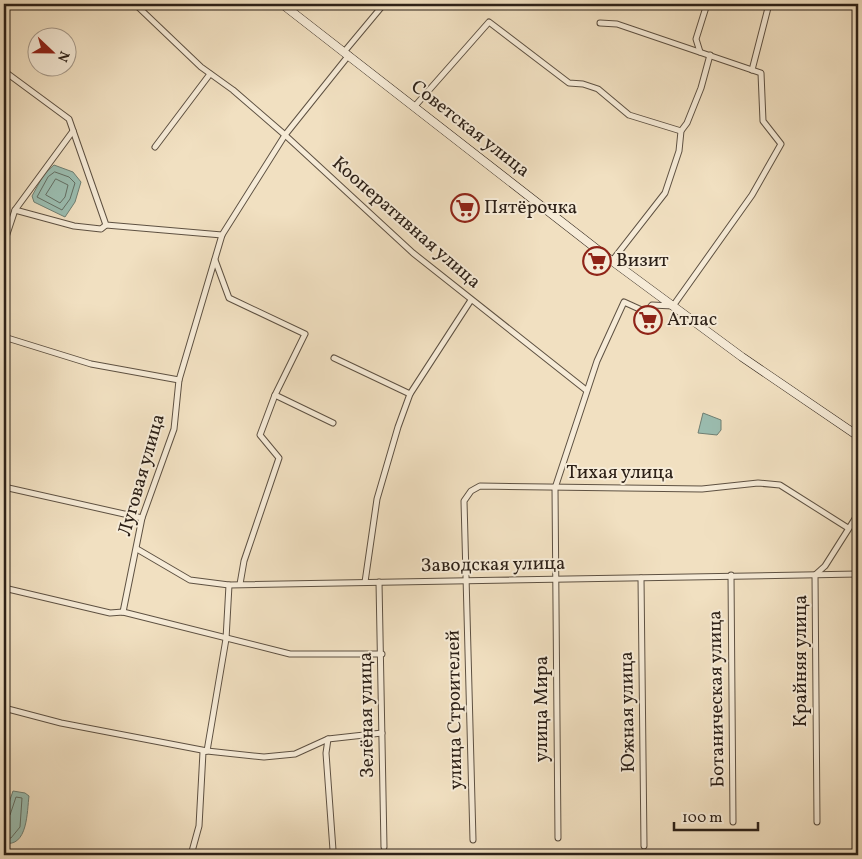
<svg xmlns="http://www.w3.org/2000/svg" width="862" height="859" font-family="Vollkorn,serif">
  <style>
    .water { fill: #9bbdb0; stroke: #6f7f73 }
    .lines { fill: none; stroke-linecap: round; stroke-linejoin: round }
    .shore { stroke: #646f64; stroke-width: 1 }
    .street-casing { stroke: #5e5142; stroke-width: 7 }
    .secondary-casing { stroke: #2d2118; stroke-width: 9 }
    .street { stroke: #f6ebd7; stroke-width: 5 }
    .secondary { stroke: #f6ebd7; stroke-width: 8 }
    .labels { text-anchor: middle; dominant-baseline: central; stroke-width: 4; stroke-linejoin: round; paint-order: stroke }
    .street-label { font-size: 19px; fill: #2d2118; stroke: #f6ebd7 }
    .poi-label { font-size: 19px; fill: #2d2118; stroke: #f6ebd7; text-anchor: start }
  </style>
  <rect width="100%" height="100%" fill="#f1e0c1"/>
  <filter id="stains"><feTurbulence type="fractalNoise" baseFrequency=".004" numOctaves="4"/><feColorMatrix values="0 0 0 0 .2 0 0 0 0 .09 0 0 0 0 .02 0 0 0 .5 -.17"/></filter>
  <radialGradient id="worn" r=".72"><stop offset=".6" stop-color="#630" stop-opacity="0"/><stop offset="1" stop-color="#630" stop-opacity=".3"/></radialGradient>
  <g class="water">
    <path d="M 54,165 L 73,172 L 81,182 L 75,202 L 65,217 L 34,202 L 32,196 L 44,174 Z"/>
    <path d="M 703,413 L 721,420 L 721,430 L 717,435 L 698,433 Z"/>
    <path d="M 13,791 L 25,793 L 29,796 C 27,811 28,848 4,843 L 4,817 Z"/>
  </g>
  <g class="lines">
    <g class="shore">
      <path d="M 55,172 L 69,177 L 75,183 L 70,199 L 62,210 L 37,197 L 48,177 Z"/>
      <path d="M 56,179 L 68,185 L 65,197 L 60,203 L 46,195 Z"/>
      <path d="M 4,817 L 10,815 L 16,797 L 22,798 L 20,827 L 11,838 L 4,838"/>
    </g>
    <defs>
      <g id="street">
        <path d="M 135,4 L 201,67 L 233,90 L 285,135 L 413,253 L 586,390"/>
        <path d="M 4,7 L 6,4"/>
        <path d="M 344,52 L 384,4"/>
        <path d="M 700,52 L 696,39 L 707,4"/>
        <path d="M 752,70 L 769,4"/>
        <path d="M 4,71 L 69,119 L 106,225 L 222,235"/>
        <path d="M 415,106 L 489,22 L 569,83 L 583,84 L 598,89 L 629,115 L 681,131"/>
        <path d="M 155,147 L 210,74"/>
        <path d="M 15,210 L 74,226 L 101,229 L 106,225"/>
        <path d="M 4,243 L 15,210 L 73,131"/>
        <path d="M 215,260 L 229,298 L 305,334 L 275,395 L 260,435 L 279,458 L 244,561 L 240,584"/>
        <path d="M 612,261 L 665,193 L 679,151 L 681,131 L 687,123 L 701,88 L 710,55"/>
        <path d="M 4,337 L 91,364 L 179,380"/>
        <path d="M 334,358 L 410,394"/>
        <path d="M 275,395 L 333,423"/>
        <path d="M 4,487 L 142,518"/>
        <path d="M 137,549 L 190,580 L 229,585 L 858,574"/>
        <path d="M 731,575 L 733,822"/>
        <path d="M 641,578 L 644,846"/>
        <path d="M 365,582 L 377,499 L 398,427 L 410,394 L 471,300"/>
        <path d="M 379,582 L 384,847"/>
        <path d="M 4,588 L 110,613 L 123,612 L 290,654 L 382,654"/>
        <path d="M 123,612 L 142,518 L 174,429 L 179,380 L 222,235 L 285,135 L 349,55"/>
        <path d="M 4,708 L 61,723 L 207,751 L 264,757 L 295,754 L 328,739 L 326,753 L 333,850"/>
        <path d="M 328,739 L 382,733"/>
        <path d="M 817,822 L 815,575 L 825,566 L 858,514"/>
        <path d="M 558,838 L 555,488 L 597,361 L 624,302 L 646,312 L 652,305 L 673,306 L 752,195 L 781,144 L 763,121 L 761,73 L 617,24 L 600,23"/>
        <path d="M 473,840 L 464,501 L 471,491 L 480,486 L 702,489 L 758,483 L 780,485 L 848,528"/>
        <path d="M 191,855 L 199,826 L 203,752 L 207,751 L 226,639 L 229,585"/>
      </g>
      <path id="secondary" d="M 282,4 L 612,261 L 742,357 L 858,436"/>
    </defs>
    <use href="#street" class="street-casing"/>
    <use href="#secondary" class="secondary-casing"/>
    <use href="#street" class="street"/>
    <use href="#secondary" class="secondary"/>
  </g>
  <defs>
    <symbol id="supermarket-ring" viewBox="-11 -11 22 22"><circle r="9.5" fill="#f6ebd7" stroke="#8f2418" stroke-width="1.5"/><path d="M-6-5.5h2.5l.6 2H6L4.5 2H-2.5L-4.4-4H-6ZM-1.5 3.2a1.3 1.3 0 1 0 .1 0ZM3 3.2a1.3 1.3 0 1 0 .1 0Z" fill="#8f2418"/></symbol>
  </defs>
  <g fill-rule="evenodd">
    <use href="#supermarket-ring" x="449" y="192" width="32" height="32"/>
    <use href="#supermarket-ring" x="581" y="245" width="32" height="32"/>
    <use href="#supermarket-ring" x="632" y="304" width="32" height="32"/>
  </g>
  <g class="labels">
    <g class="street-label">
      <text transform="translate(470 129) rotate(38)">Советская улица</text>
      <text transform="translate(406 223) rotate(41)">Кооперативная улица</text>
      <text x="620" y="473">Тихая улица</text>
      <text transform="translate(142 475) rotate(-74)">Луговая улица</text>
      <text transform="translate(493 565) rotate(-1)">Заводская улица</text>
      <text transform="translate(801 661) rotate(-90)">Крайняя улица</text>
      <text transform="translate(717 699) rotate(-91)">Ботаническая улица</text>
      <text transform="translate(542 709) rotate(-90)">улица Мира</text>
      <text transform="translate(455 710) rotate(-91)">улица Строителей</text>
      <text transform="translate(628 712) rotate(-91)">Южная улица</text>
      <text transform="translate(367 715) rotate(-91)">Зелёная улица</text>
    </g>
    <g class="poi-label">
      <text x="484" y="208">Пятёрочка</text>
      <text x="616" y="261">Визит</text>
      <text x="667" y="320">Атлас</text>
    </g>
  </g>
  <rect width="862" height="859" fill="none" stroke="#f1e0c1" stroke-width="20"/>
  <rect x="5" y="5" width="852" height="849" fill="none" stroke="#2d2118" stroke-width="2.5"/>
  <rect x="10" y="10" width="842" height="839" fill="none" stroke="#2d2118"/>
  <g transform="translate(52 52) rotate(112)"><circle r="24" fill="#f6ebd7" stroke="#a69a8b"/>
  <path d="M0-4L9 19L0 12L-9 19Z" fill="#8f2418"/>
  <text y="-8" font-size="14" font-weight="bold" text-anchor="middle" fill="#2d2118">N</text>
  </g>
  <path d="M674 822v8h84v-8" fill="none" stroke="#2d2118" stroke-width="2.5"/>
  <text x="682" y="822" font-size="15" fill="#2d2118" stroke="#f6ebd7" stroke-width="4" paint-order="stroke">100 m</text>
  <rect width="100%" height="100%" filter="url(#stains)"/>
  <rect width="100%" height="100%" fill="url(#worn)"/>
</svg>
